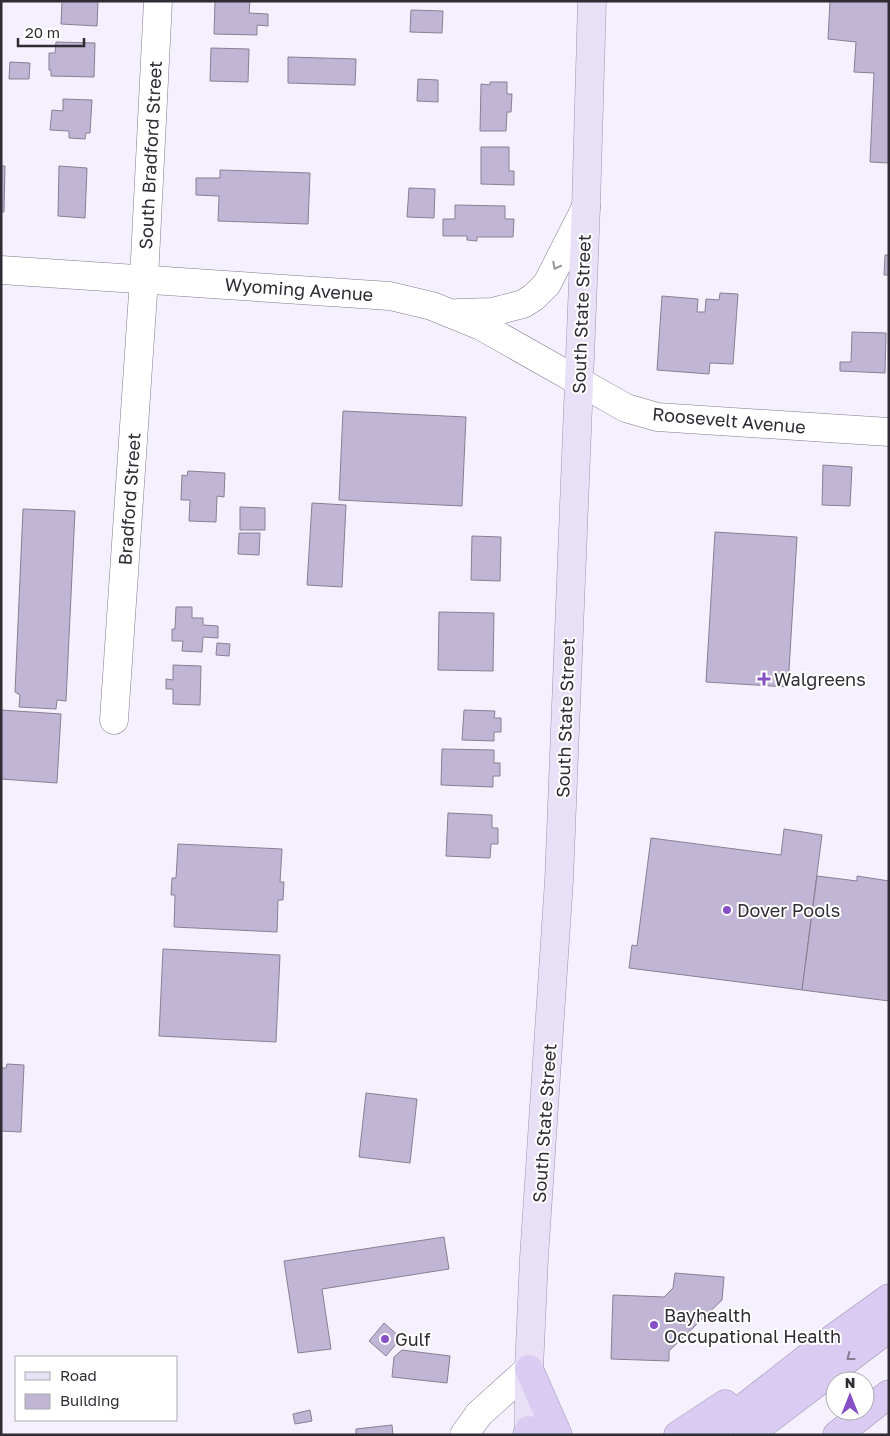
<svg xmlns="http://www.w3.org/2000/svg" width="890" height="1436" font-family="'Golos Text',sans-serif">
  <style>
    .building { fill: #c1b5d6; stroke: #878093 }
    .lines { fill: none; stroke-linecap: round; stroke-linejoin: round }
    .minor-casing { stroke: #817a8d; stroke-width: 29 }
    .major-casing { stroke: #9e93af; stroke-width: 29 }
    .highway-casing { stroke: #9e93af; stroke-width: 29 }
    .minor { stroke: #fff; stroke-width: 28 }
    .major { stroke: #e8e0f7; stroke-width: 28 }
    .highway { stroke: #d9cbf1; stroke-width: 28 }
    .oneway { stroke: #97969a }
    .oneway2 { stroke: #847c92 }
    .poi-dot { fill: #8750c7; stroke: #fff; stroke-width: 2 }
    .labels { text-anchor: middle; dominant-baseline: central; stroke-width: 4; stroke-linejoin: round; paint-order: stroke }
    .street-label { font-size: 18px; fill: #2f2c34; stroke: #fff }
    .poi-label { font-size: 18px; fill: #2f2c34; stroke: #fff; text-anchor: start }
  </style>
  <rect width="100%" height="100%" fill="#f4f0fd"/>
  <g class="building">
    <path d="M 62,1 L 98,1 L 97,26 L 61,24 Z"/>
    <path d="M 215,1 L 250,1 L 249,13 L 268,14 L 268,26 L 257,25 L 257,35 L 214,34 Z"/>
    <path d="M 830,1 L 889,1 L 889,163 L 870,162 L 874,73 L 854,72 L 856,42 L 828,39 Z"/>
    <path d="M 411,10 L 443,11 L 442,33 L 410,32 Z"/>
    <path d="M 56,42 L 95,43 L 94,77 L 51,76 L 51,70 L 49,70 L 49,53 L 55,53 Z"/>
    <path d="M 211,48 L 249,49 L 248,82 L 210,81 Z"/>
    <path d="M 288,57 L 356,59 L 355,85 L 288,83 Z"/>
    <path d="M 10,62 L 30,63 L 29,79 L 9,79 Z"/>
    <path d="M 418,79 L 438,80 L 438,102 L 417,101 Z"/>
    <path d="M 490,82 L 507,82 L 507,94 L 512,94 L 511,112 L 507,112 L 506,131 L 480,131 L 481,84 L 490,85 Z"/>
    <path d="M 63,99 L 92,100 L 90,133 L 86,133 L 85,139 L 69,138 L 69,131 L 50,130 L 52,110 L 63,111 Z"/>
    <path d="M 481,147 L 509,147 L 509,171 L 514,171 L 514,185 L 481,184 Z"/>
    <path d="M 1,166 L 5,166 L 4,212 L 1,212 Z"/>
    <path d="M 59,166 L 87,168 L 85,218 L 58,216 Z"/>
    <path d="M 220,170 L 310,173 L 308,224 L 218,221 L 219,196 L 196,195 L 196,178 L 220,178 Z"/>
    <path d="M 409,188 L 435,189 L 434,218 L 407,217 Z"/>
    <path d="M 455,205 L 505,206 L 505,219 L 514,219 L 513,237 L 477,237 L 477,241 L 467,240 L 467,236 L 443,236 L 443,219 L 455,219 Z"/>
    <path d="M 885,255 L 889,255 L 889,275 L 884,275 Z"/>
    <path d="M 720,293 L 738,294 L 733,364 L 710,363 L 709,374 L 657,370 L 662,296 L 698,299 L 697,312 L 705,312 L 706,299 L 719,300 Z"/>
    <path d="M 852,332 L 886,333 L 885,373 L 840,371 L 840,362 L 851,362 Z"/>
    <path d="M 343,411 L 466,417 L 462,506 L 339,500 Z"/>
    <path d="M 823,465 L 852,467 L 850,506 L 822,505 Z"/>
    <path d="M 188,471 L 225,473 L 224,497 L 217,496 L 216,522 L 189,521 L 190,500 L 181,500 L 182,475 L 187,476 Z"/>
    <path d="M 312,503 L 346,505 L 342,587 L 307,585 Z"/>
    <path d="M 240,507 L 265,508 L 265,530 L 240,530 Z"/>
    <path d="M 23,509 L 75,511 L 66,701 L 57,700 L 56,709 L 19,707 L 20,695 L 15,692 Z"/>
    <path d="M 715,532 L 797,537 L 788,687 L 706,682 Z"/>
    <path d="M 239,533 L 260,533 L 259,555 L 238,554 Z"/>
    <path d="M 472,536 L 501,537 L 500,581 L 471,580 Z"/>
    <path d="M 176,607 L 192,607 L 192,618 L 203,618 L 203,625 L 218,626 L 218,638 L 203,637 L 202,652 L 182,651 L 183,641 L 172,641 L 172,629 L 175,629 Z"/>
    <path d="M 439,612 L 494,613 L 493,671 L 438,670 Z"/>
    <path d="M 217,643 L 230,644 L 229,656 L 216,655 Z"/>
    <path d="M 173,665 L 201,666 L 200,705 L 173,704 L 173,689 L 166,689 L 166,679 L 173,680 Z"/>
    <path d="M 1,710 L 61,714 L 57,783 L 1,779 Z"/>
    <path d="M 464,710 L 495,711 L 494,718 L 501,718 L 501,732 L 494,732 L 494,741 L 462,740 Z"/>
    <path d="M 442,749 L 494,750 L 494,763 L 500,763 L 500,776 L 493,776 L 493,787 L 441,785 Z"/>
    <path d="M 448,813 L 492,815 L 492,828 L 498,828 L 498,844 L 491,844 L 490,858 L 446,856 Z"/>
    <path d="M 784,829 L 822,835 L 802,990 L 629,968 L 632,945 L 637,946 L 651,838 L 781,855 Z"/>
    <path d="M 178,844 L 282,849 L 280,882 L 284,882 L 283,900 L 278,900 L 277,932 L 174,927 L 175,895 L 171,895 L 172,878 L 176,878 Z"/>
    <path d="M 817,876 L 857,881 L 857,876 L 889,881 L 889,1001 L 802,990 Z"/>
    <path d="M 163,949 L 280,955 L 276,1042 L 159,1036 Z"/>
    <path d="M 7,1064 L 24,1065 L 21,1132 L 1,1131 L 1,1068 L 6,1068 Z"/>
    <path d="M 366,1093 L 417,1099 L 410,1163 L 359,1157 Z"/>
    <path d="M 444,1237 L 449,1269 L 322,1289 L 331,1349 L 298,1353 L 284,1261 Z"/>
    <path d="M 675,1273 L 724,1277 L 722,1300 L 669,1351 L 669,1361 L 611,1359 L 613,1295 L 664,1297 L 673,1288 Z"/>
    <path d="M 384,1323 L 401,1338 L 386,1356 L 369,1341 Z"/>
    <path d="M 402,1350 L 450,1356 L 447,1383 L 392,1377 L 394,1357 Z"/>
    <path d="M 310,1410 L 312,1421 L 295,1424 L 293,1414 Z"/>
    <path d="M 392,1425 L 393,1435 L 356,1435 L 356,1429 Z"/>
  </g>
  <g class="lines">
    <defs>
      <g id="minor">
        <path d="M 1,270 L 390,296 L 432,306 L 481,326 L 626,408 L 657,417 L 889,432"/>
        <path d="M 458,313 L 492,312 L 523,304 L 534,297 L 547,284 L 586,207"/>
        <path d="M 114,720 L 144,279 L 158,1"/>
        <path d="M 464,1435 L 479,1414 L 529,1369"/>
      </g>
      <path id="major" d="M 529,1435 L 529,1369 L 534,1258 L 559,880 L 586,207 L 592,1"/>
      <g id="highway">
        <path d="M 529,1369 L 558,1435"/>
        <path d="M 527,1435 L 529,1430"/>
        <path d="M 678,1435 L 725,1404"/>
        <path d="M 709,1435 L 821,1347 L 889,1298"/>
        <path d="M 748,1435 L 889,1328"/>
        <path d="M 837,1435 L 889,1394"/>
      </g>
    </defs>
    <use href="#minor" class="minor-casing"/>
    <use href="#major" class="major-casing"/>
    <use href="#highway" class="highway-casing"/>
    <use href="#minor" class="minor"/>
    <use href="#major" class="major"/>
    <use href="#highway" class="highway"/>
  </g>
  <defs><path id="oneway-chevron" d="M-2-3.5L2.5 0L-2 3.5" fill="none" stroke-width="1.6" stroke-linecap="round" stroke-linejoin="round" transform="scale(1.25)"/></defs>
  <use class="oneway" href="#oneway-chevron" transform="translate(556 266) rotate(117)"/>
  <use class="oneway2" href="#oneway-chevron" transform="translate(850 1357) rotate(143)"/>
  <g class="poi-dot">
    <path d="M761.5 671.5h5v5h5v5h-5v5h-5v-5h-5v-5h5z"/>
    <circle cx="727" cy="910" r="5"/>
    <circle cx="654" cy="1325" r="5"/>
    <circle cx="385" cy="1339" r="5"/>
  </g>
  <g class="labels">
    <g class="street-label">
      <text transform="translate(150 155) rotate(-87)">South Bradford Street</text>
      <text transform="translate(299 289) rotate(4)">Wyoming Avenue</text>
      <text transform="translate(581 314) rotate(-88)">South State Street</text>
      <text transform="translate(729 420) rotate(5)">Roosevelt Avenue</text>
      <text transform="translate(129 499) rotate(-86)">Bradford Street</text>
      <text transform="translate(565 718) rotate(-88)">South State Street</text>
      <text transform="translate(544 1123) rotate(-86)">South State Street</text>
    </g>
    <g class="poi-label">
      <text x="774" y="679">Walgreens</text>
      <text x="737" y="910">Dover Pools</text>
      <text x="664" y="1315">Bayhealth<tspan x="664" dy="21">Occupational Health</tspan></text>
      <text x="395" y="1339">Gulf</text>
    </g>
  </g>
  <rect width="890" height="1436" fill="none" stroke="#2f2c34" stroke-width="5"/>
  <rect x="15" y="1356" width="162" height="65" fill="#ffffff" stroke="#acabae"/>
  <rect x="25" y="1372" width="25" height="8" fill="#e8e0f7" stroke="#acabae"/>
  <text x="60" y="1381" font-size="15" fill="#2f2c34">Road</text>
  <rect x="25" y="1394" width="25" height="15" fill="#c1b5d6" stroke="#acabae"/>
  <text x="60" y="1406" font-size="15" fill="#2f2c34">Building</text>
  <g transform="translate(850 1396)"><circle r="24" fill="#ffffff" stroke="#acabae"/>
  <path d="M0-4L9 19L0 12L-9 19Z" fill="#8750c7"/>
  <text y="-8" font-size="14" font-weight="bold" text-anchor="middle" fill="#2f2c34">N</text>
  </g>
  <path d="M18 38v8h66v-8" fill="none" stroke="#2f2c34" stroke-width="2.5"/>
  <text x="25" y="38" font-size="15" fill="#2f2c34" stroke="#ffffff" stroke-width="4" paint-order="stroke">20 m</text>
</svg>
